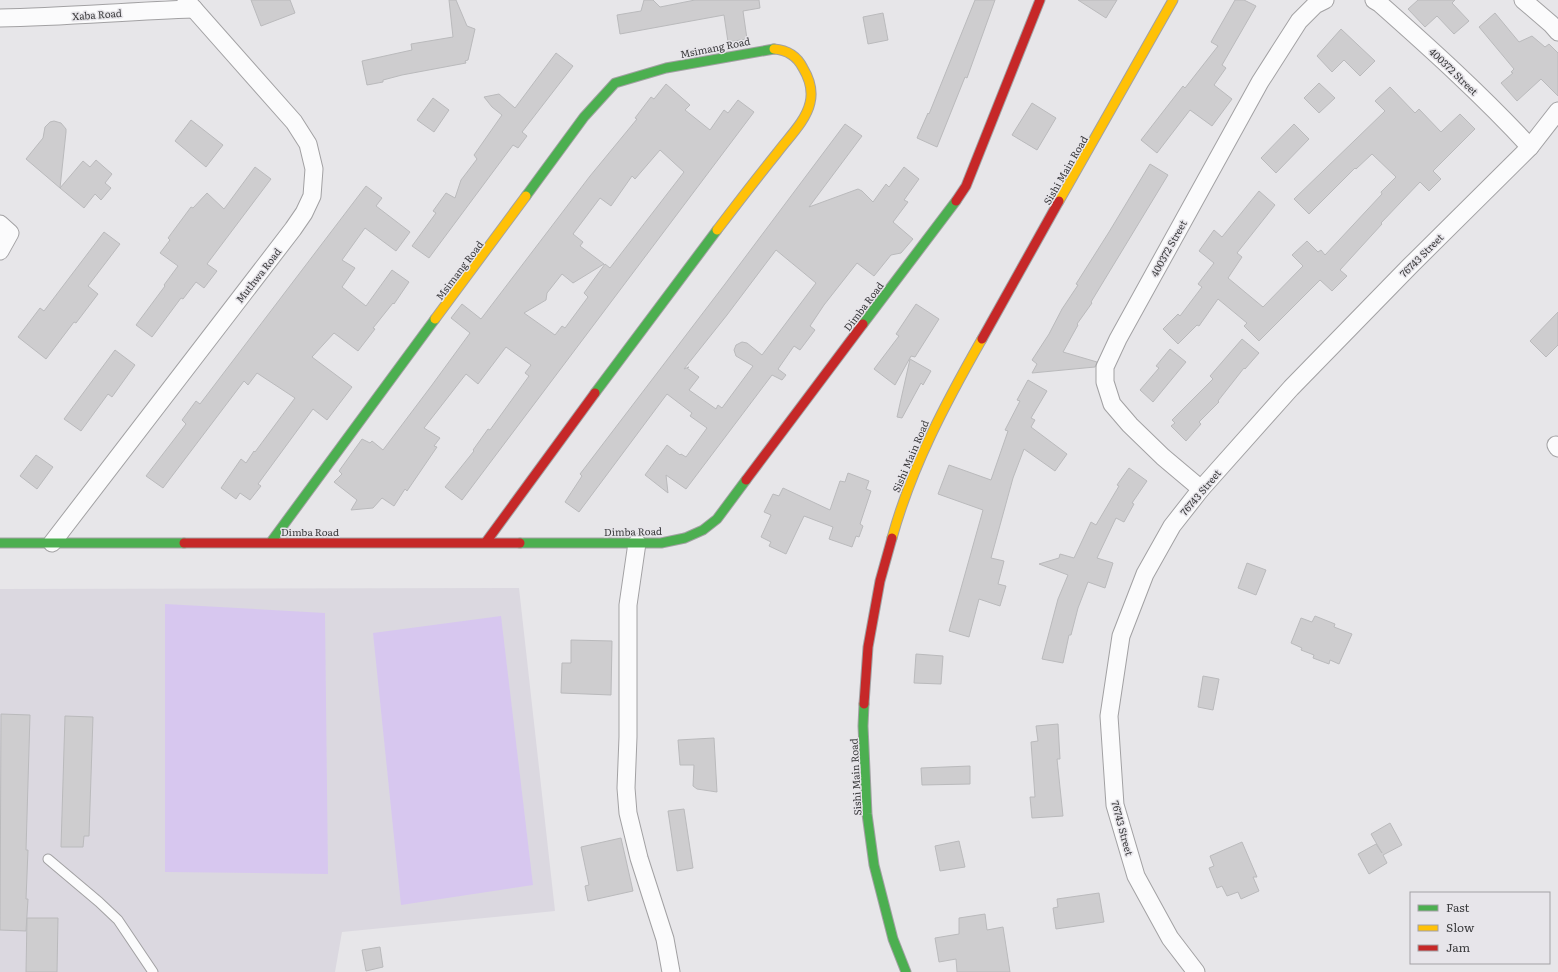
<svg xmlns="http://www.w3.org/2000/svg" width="1558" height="972" font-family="Literata,serif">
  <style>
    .built { fill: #dbd8e0 }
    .green { fill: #d7c7ef }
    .building { fill: #cecdcf; stroke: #bababc; fill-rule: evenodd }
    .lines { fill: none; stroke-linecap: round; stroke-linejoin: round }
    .lane-casing { stroke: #a2a1a3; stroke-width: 11 }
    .street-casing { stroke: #a2a1a3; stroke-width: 19 }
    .fast-casing { stroke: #a2a1a3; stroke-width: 11 }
    .slow-casing { stroke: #a2a1a3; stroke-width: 11 }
    .jam-casing { stroke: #a2a1a3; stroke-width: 11 }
    .lane { stroke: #fbfbfc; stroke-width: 9 }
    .street { stroke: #fbfbfc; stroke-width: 17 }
    .fast { stroke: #4caf50; stroke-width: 9 }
    .slow { stroke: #ffc107; stroke-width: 9 }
    .jam { stroke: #c62828; stroke-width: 9 }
    .labels { text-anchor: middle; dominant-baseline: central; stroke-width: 3; stroke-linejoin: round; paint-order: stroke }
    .street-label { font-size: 10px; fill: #3c3c3e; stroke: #e7e5ea }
  </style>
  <rect width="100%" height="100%" fill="#e7e6e9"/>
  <path class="built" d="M 519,588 L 555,911 L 342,932 L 335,972 L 0,972 L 0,589 Z"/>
  <g class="green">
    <path d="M 165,604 L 325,613 L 328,874 L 165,872 Z"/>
    <path d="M 501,616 L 533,885 L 401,905 L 373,633 Z"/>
  </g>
  <g class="building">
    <path d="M 251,0 L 290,0 L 295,13 L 261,26 Z"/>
    <path d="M 449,0 L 456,0 L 467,26 L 475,29 L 468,60 L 465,61 L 466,63 L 402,75 L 383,80 L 383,82 L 367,85 L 362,61 L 412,50 L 411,44 L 453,37 Z"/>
    <path d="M 644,0 L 653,0 L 660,7 L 695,0 L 759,0 L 760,8 L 743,11 L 747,39 L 728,42 L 724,15 L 620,34 L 617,15 L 641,11 Z"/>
    <path d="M 975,0 L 995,0 L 967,78 L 965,77 L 937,147 L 917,138 L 928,113 L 929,114 Z"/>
    <path d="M 1078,0 L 1117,0 L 1106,18 Z"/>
    <path d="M 1235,0 L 1244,0 L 1256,6 L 1222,65 L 1226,68 L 1214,85 L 1232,99 L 1212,126 L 1190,110 L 1157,153 L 1141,140 L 1183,86 L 1185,88 L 1218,46 L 1211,42 Z"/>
    <path d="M 1418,0 L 1455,0 L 1452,3 L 1469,21 L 1454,34 L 1437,16 L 1425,27 L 1408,9 Z"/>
    <path d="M 883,13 L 888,40 L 868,44 L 863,17 Z"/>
    <path d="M 1495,13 L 1519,42 L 1532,36 L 1545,47 L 1549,44 L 1558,53 L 1558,96 L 1541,79 L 1517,101 L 1501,83 L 1513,73 L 1511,72 L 1514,69 L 1479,27 Z"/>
    <path d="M 1341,29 L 1375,61 L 1360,76 L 1344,60 L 1332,72 L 1317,56 Z"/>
    <path d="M 556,53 L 573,66 L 522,132 L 527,136 L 518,148 L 513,145 L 429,258 L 412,246 L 436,213 L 433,211 L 446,193 L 455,198 L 461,180 L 477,159 L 474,155 L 502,115 L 492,107 L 484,97 L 499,94 L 515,108 Z"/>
    <path d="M 1319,83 L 1335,98 L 1319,113 L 1304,98 Z"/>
    <path d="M 666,84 L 690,105 L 685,110 L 710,130 L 724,110 L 728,113 L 738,100 L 754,112 L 462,500 L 445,487 L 474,451 L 473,450 L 488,429 L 490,430 L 529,376 L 525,373 L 531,365 L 506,347 L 478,384 L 466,374 L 424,428 L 440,438 L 434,446 L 437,447 L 407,491 L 405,489 L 394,506 L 382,498 L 373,508 L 351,510 L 357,500 L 334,482 L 342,474 L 339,471 L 362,439 L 370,443 L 372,441 L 383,450 L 432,385 L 470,333 L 451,318 L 462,304 L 481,319 L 590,176 L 637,119 L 635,118 L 651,97 L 654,99 ZM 660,150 L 684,172 L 610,268 L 605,264 L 584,293 L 588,297 L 565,328 L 562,326 L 555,335 L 524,313 L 546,300 L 547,293 L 562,274 L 573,283 L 604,264 L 580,246 L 583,242 L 573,234 L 600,198 L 611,206 L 632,176 L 635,179 Z"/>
    <path d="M 1390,87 L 1415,113 L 1419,109 L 1441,132 L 1460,114 L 1475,129 L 1433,171 L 1441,179 L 1429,191 L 1420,182 L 1381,223 L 1382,224 L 1340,270 L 1347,276 L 1332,291 L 1320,280 L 1259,341 L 1244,326 L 1247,323 L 1218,299 L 1199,326 L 1197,325 L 1178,344 L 1163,329 L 1178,314 L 1180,316 L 1202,287 L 1198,284 L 1214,263 L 1199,251 L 1214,230 L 1222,237 L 1259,191 L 1275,205 L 1237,253 L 1242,257 L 1228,278 L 1263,307 L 1303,266 L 1292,255 L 1307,241 L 1318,252 L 1321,250 L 1325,255 L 1382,194 L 1381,192 L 1396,177 L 1372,154 L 1356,169 L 1355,168 L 1309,214 L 1294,199 L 1385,111 L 1375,101 Z"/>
    <path d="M 433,98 L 449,110 L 434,132 L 417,120 Z"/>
    <path d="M 1032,103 L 1056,118 L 1037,150 L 1012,135 Z"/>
    <path d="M 191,120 L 223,145 L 206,167 L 175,141 Z"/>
    <path d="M 54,121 L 61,123 L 66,129 L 66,132 L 60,188 L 26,159 L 43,138 L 45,127 L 50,122 Z"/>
    <path d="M 845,124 L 862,136 L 809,207 L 858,189 L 862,191 L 873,202 L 886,184 L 889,187 L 904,167 L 919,179 L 904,200 L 908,202 L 893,222 L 913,239 L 901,253 L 891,255 L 874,276 L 857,263 L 824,305 L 810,326 L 815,330 L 800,350 L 794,346 L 778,369 L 786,375 L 782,380 L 772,375 L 686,489 L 666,475 L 668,493 L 645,475 L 667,445 L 680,455 L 681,454 L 686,457 L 707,428 L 690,416 L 692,413 L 667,394 L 579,512 L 565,502 L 582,476 L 580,474 L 725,284 ZM 776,250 L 816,283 L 762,355 L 747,343 L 742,342 L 736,345 L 734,350 L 736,356 L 753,366 L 722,408 L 718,405 L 716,409 L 689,390 L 699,377 L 687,368 L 689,367 L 684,369 L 727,315 Z"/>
    <path d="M 1294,124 L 1309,139 L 1276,173 L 1261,158 Z"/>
    <path d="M 96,160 L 112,174 L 105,183 L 111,188 L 101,200 L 95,194 L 84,208 L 60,188 L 83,161 L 90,167 Z"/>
    <path d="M 1150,164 L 1168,175 L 1091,302 L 1092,303 L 1077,324 L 1078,325 L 1063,352 L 1097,362 L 1095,367 L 1032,373 L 1037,364 L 1032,360 L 1049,334 L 1062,309 L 1078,285 L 1076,284 L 1109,232 Z"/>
    <path d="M 255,167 L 271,179 L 207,264 L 217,271 L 204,288 L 196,282 L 183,299 L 181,298 L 152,337 L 136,325 L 165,286 L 164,285 L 178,266 L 160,253 L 170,240 L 168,238 L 191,207 L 193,208 L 207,193 L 224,209 Z"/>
    <path d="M 366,186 L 382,198 L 376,206 L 410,232 L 396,251 L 365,228 L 342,260 L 355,268 L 342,287 L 366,306 L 392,270 L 409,282 L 394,304 L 393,303 L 373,328 L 375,329 L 358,351 L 334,333 L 312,357 L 352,387 L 327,420 L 313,409 L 258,484 L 261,486 L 250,500 L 240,493 L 236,499 L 221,488 L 241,459 L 246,463 L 254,451 L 255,452 L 295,398 L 257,373 L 248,385 L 244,381 L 163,488 L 146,476 L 186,424 L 182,420 L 196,401 L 200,404 Z"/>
    <path d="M 104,232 L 120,244 L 88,286 L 98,294 L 76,323 L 74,322 L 46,359 L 18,337 L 40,308 L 44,311 Z"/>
    <path d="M 916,304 L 939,319 L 915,357 L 911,356 L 895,385 L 874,369 L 899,336 L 896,334 Z"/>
    <path d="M 1558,312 L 1558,345 L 1546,357 L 1530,341 Z"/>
    <path d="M 1242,339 L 1259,353 L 1245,369 L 1244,368 L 1218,401 L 1219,402 L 1199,422 L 1201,424 L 1186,441 L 1171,426 L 1175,423 L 1172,420 L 1213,379 L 1210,376 Z"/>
    <path d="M 1170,349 L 1186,362 L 1153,402 L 1140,390 L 1159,368 L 1156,366 Z"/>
    <path d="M 115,350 L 135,365 L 112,397 L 108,394 L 81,431 L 64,419 Z"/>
    <path d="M 910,359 L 931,371 L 923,385 L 921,383 L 902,418 L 897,417 Z"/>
    <path d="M 1028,380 L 1047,391 L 1031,418 L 1035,420 L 1031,427 L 1067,454 L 1055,471 L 1024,449 L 1013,478 L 991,558 L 1004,561 L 998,584 L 1006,586 L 1000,606 L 979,599 L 969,637 L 949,631 L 983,510 L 938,494 L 949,465 L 991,480 L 1008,431 L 1005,430 L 1020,401 L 1017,400 Z"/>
    <path d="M 36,455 L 53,467 L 37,489 L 20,476 Z"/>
    <path d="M 1129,468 L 1147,481 L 1132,503 L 1134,504 L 1124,522 L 1116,518 L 1097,558 L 1113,563 L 1105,588 L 1088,582 L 1078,608 L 1071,635 L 1069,635 L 1063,663 L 1042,659 L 1058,599 L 1068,575 L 1039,564 L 1059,558 L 1060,554 L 1074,558 L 1091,522 L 1096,525 L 1119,486 L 1117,485 Z"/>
    <path d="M 848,473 L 869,481 L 866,489 L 871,491 L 860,524 L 863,526 L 859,537 L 856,536 L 852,547 L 829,539 L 833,527 L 804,516 L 786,554 L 769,546 L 771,542 L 761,537 L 771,515 L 764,512 L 773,494 L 779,496 L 783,488 L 830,510 L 840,481 L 845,482 Z"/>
    <path d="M 1247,563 L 1266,570 L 1256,595 L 1238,588 Z"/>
    <path d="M 1315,616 L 1335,624 L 1334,627 L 1352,634 L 1339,664 L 1330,660 L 1329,664 L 1313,658 L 1314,655 L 1301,650 L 1302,648 L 1291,643 L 1301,618 L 1312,622 Z"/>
    <path d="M 571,640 L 612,641 L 611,695 L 561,693 L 562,663 L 571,663 Z"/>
    <path d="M 916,654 L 943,656 L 941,684 L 914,683 Z"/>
    <path d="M 1203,676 L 1219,679 L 1213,710 L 1198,707 Z"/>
    <path d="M 1,714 L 30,715 L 26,850 L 28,850 L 26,899 L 28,899 L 26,931 L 0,930 Z"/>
    <path d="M 65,716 L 93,717 L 89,836 L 84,836 L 83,847 L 61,847 Z"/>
    <path d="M 1058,724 L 1060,759 L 1057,759 L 1063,816 L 1032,818 L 1030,797 L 1035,797 L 1031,742 L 1038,741 L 1036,726 Z"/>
    <path d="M 714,738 L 717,792 L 697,789 L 693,786 L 694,765 L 680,765 L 678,740 Z"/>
    <path d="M 970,766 L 970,784 L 922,785 L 921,768 Z"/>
    <path d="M 684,809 L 693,868 L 677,871 L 668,811 Z"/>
    <path d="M 1390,823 L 1402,845 L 1383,855 L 1387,863 L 1369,874 L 1358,854 L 1376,844 L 1382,853 L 1371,834 Z"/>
    <path d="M 621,838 L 633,891 L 588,901 L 585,886 L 589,885 L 581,847 Z"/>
    <path d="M 959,841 L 965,867 L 940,871 L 935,846 Z"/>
    <path d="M 1242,842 L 1257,877 L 1253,877 L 1259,891 L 1241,899 L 1238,892 L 1227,896 L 1222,886 L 1217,888 L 1209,868 L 1214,866 L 1210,856 Z"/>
    <path d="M 1099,893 L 1104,922 L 1056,929 L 1053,908 L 1058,907 L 1057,899 Z"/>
    <path d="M 985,914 L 987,930 L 1003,927 L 1010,972 L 957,972 L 956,959 L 939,962 L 935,938 L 959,934 L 959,918 Z"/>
    <path d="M 27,918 L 58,918 L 57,972 L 26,972 Z"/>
    <path d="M 380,947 L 383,967 L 366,971 L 362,950 Z"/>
  </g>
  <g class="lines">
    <defs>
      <path id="lane" d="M 48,859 L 99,902 L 118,920 L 153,972"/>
      <g id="street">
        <path d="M 1374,0 L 1379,3 C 1431,49 1483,96 1530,147"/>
        <path d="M 1523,0 L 1551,24 L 1558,32"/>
        <path d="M 0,18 C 65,17 129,11 194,9"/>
        <path d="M 0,224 L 10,233 L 0,251"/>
        <path d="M 1556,445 L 1558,448"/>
        <path d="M 1201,489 L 1163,457 L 1130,425 L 1112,404 L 1105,382 L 1105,367 L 1118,339 L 1260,82 L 1299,21 L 1315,5 L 1325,0"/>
        <path d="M 52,543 L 293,229 L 304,213 L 312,196 L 314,169 L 308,144 L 294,122 L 186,0"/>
        <path d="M 637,543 L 628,605 L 628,737 L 626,788 L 628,813 L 639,858 L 665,939 L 671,972"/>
        <path d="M 1196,972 L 1170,938 L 1136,876 L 1115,805 L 1109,716 L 1121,636 L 1145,574 L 1172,526 L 1201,489 L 1291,388 L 1410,266 L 1530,147 L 1558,111"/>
      </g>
      <g id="fast">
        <path d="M 526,196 L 584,117 L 615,83 L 666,68 L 774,49"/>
        <path d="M 863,324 L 956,201"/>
        <path d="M 595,393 L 717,230"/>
        <path d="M 271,542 L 435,319"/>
        <path d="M 0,543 L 184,543"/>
        <path d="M 520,543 L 661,543 L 685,538 L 703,530 L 717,519 L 746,480"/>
        <path d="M 864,704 L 863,726 L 867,814 L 874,865 L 893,939 L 906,972"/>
      </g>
      <g id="slow">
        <path d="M 1059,201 L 1173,0"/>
        <path d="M 717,230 C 736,205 756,179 777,153 C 788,138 806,121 810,103 C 813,91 809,78 803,68 C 797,56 787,50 774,49"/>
        <path d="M 435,319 L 526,196"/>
        <path d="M 892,538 C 912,466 945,404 982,339"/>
      </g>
      <g id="jam">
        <path d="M 956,201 L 966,186 L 1040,0"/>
        <path d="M 982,339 L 1059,201"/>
        <path d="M 746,480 L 863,324"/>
        <path d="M 486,542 L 595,393"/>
        <path d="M 184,543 L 520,543"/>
        <path d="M 864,704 L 868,647 L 880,581 L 892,538"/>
      </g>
    </defs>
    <use href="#lane" class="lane-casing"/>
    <use href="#street" class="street-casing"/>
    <use href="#fast" class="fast-casing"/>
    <use href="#slow" class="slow-casing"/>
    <use href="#jam" class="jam-casing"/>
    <use href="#lane" class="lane"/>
    <use href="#street" class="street"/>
    <use href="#fast" class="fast"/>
    <use href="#slow" class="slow"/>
    <use href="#jam" class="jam"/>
  </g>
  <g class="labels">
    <g class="street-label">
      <text transform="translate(97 14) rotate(-4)">Xaba Road</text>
      <text transform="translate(715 47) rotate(-11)">Msimang Road</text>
      <text transform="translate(1454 71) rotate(44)">400372 Street</text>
      <text transform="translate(1065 170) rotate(-60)">Sishi Main Road</text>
      <text transform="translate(1168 248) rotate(-61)">400372 Street</text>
      <text transform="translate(1421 255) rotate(-45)">76743 Street</text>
      <text transform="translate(459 270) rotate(-53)">Msimang Road</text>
      <text transform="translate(258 275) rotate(-52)">Muthwa Road</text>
      <text transform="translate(863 306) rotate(-53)">Dimba Road</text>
      <text transform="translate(910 456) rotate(-67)">Sishi Main Road</text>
      <text transform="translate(1200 492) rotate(-50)">76743 Street</text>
      <text x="310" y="531">Dimba Road</text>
      <text transform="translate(633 531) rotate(-1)">Dimba Road</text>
      <text transform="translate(855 777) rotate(-93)">Sishi Main Road</text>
      <text transform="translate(1123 828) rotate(75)">76743 Street</text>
    </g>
  </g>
  <rect x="1410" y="892" width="140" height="72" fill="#e7e5ea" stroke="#a3a1a5"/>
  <rect x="1418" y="905" width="20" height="6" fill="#4caf50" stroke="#a3a1a5"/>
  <text x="1446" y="912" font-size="12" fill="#3c3c3e">Fast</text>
  <rect x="1418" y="925" width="20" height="6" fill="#ffc107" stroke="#a3a1a5"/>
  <text x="1446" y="932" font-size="12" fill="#3c3c3e">Slow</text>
  <rect x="1418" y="945" width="20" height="6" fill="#c62828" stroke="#a3a1a5"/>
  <text x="1446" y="952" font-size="12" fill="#3c3c3e">Jam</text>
</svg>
